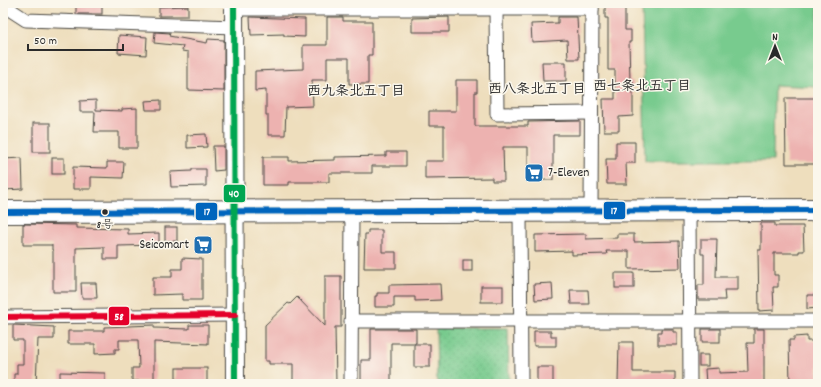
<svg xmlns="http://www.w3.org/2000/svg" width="821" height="387" font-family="Dekko,'Klee One',sans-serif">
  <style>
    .grass { fill: #78cb8e; stroke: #527b5c }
    .park { fill: url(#park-dots); stroke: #527b5c }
    .building { fill: #edb2b0 }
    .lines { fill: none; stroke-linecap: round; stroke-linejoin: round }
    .street-casing { stroke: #484641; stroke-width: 15 }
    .secondary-casing { stroke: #484641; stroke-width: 20 }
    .highway-casing { stroke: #484641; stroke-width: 24 }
    .street { stroke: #fff; stroke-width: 13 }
    .secondary { stroke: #fff; stroke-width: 18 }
    .highway { stroke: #fff; stroke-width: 22 }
    .bus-1-casing { stroke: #fbf7ec; stroke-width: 9 }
    .bus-2-casing { stroke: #fbf7ec; stroke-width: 9 }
    .bus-3-casing { stroke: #fbf7ec; stroke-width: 9 }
    .bus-1 { stroke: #0065bd; stroke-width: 6 }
    .bus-2 { stroke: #00a651; stroke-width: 6 }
    .bus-3 { stroke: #e4002b; stroke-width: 6 }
    .bus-dot { fill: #2b2b2b; stroke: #fbf7ec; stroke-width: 1.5 }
    .labels { text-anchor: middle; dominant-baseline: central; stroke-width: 3; stroke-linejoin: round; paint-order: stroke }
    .bus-label { font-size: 12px; fill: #2b2b2b; stroke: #fbf7ec }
    .poi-label { font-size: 13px; fill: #2b2b2b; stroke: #fbf7ec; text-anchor: start }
    .neighbourhood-label { font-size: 14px; font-weight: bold; fill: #2b2b2b; stroke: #fbf7ec }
    .line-badge { stroke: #fbf7ec; stroke-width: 1.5 }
    .badge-label { font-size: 11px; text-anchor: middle; font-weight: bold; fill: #fff }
  </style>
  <defs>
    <pattern id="park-dots" width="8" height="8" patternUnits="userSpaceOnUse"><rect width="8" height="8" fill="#78cb8e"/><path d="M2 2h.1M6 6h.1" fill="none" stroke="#68ae7b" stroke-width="1.8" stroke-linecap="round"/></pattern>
  </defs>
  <rect width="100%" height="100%" fill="#fbf7ec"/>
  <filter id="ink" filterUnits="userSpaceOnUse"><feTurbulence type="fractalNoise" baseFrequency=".025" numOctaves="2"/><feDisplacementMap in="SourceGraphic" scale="8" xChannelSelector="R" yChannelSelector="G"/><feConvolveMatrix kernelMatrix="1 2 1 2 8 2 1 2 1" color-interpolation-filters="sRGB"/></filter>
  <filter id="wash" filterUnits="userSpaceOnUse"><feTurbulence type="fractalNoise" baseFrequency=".012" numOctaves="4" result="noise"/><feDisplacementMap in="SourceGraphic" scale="16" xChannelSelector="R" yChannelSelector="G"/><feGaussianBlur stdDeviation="0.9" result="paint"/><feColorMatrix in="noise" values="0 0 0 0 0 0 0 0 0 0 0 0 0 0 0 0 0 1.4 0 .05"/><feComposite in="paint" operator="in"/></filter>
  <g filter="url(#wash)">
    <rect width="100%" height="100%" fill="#eedebd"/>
    <path class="grass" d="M 642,3 L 818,3 L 818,87 L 774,85 L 773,161 L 645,161 Z"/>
    <path class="park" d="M 436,328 L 508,328 L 509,384 L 437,384 Z"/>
    <g id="blocks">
      <g class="building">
        <rect x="76" y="3" width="26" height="11"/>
        <path d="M 605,5 L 625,5 L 625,30 L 631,30 L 631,42 L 629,42 L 630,81 L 633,81 L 633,116 L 619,117 L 619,131 L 604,131 L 603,99 L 615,99 L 615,70 L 608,70 L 608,18 L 605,18 Z"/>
        <path d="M 188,6 L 188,16 L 159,16 L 159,7 Z"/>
        <path d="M 250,17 L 305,19 L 305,37 L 284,36 L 284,34 L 251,35 Z"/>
        <path d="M 327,17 L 343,17 L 343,21 L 372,21 L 372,55 L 368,55 L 368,84 L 349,84 L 349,58 L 327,58 L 327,80 L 312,80 L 313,106 L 286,107 L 285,135 L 268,135 L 268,115 L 266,115 L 266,90 L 255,91 L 255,71 L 303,69 L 303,45 L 327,45 Z"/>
        <path d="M 449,17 L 449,32 L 412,32 L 412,18 Z"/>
        <path d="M 558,17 L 577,17 L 579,59 L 568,59 L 567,40 L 532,42 L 531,24 L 558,23 Z"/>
        <path d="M 155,32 L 170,33 L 169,36 L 207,43 L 208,39 L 224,40 L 224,91 L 188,90 L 188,52 L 182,51 L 183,46 L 154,43 Z"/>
        <path d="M 119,35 L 147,37 L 146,55 L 118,53 Z"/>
        <path d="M 542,62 L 566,62 L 566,81 L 543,81 Z"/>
        <path d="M 456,80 L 477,80 L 477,92 L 475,92 L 475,126 L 528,126 L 528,122 L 580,121 L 580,135 L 553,135 L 553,180 L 528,180 L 528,147 L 503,147 L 504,181 L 492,181 L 492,178 L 425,179 L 425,161 L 444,161 L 444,126 L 429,126 L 429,111 L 456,111 Z"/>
        <path d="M 785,98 L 818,98 L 818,164 L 786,164 Z"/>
        <path d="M 96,100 L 96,110 L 122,111 L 122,109 L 137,108 L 137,148 L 119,148 L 119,132 L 94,132 L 95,112 L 80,112 L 80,101 Z"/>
        <path d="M 161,100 L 161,110 L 146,110 L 145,101 Z"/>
        <rect x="33" y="123" width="17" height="29"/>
        <path d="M 206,134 L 207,147 L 187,148 L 187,135 Z"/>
        <path d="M 616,142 L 635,142 L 635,163 L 626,163 L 627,184 L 607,184 L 606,159 L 616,159 Z"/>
        <path d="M 213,146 L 224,146 L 224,170 L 214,171 Z"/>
        <path d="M 386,152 L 406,152 L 406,166 L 372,166 L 372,173 L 329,173 L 329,182 L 289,182 L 289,185 L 263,185 L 263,157 L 289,157 L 289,161 L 335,160 L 335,157 L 386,156 Z"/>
        <path d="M 22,158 L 23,189 L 3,190 L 3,159 Z"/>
        <rect x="52" y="158" width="12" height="16"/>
        <path d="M 107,162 L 124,162 L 123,178 L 91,177 L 91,189 L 73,189 L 73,167 L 107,168 Z"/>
        <path d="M 192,169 L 206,169 L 206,186 L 171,187 L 170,172 L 192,171 Z"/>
        <path d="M 761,223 L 775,223 L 775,226 L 803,226 L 804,251 L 799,251 L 799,253 L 774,253 L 774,275 L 778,275 L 778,287 L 773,287 L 774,310 L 759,311 L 758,250 L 761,250 Z"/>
        <path d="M 23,224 L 76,225 L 76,228 L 128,229 L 128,234 L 159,233 L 159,245 L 118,246 L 118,259 L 104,259 L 104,247 L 76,248 L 76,292 L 53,292 L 53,250 L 52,250 L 52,245 L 23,245 Z"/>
        <rect x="165" y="227" width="12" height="14"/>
        <path d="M 368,230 L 382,230 L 382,252 L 396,252 L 396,268 L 364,268 L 365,234 L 368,234 Z"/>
        <path d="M 586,234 L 586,239 L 617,238 L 617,234 L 634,234 L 634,242 L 679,241 L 680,268 L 629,269 L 629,251 L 606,251 L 607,254 L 572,255 L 572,251 L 535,252 L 535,235 Z"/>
        <path d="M 701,239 L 717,239 L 716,277 L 738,277 L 738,290 L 724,290 L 725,300 L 698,300 L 698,285 L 704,285 L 704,254 L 701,254 Z"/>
        <path d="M 182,258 L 202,259 L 202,300 L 182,300 L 182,294 L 153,295 L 153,277 L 172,277 L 172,269 L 182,269 Z"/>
        <rect x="463" y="260" width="9" height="11"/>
        <rect x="615" y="273" width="19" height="15"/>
        <path d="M 325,276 L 341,276 L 341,327 L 335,327 L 336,384 L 293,384 L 293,364 L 269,364 L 269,361 L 265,361 L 265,325 L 288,303 L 290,304 L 297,297 L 325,326 Z"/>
        <path d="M 81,283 L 96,283 L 97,298 L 82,298 Z"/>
        <path d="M 552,283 L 553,299 L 535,300 L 534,284 Z"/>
        <path d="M 440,284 L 441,300 L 415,301 L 415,297 L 394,297 L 394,307 L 375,307 L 375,296 L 377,296 L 377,293 L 389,293 L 389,285 Z"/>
        <rect x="481" y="286" width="22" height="16"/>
        <path d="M 570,290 L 588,290 L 589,304 L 571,304 Z"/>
        <path d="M 807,295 L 818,295 L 818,308 L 807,309 Z"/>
        <path d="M 13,325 L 54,327 L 54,339 L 38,339 L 36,384 L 14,384 L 14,374 L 17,374 L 17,364 L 23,364 L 23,340 L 13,340 Z"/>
        <path d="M 154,325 L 154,328 L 189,329 L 189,325 L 208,325 L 208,344 L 154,342 L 154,381 L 132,381 L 132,368 L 139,368 L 138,340 L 119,340 L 119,349 L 115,349 L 115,353 L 95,354 L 95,344 L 68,344 L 68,331 L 104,331 L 104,327 Z"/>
        <path d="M 371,329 L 416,329 L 416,343 L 391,343 L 391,384 L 361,384 L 361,360 L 371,360 Z"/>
        <path d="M 662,329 L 673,329 L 673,332 L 677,332 L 677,345 L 658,345 L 658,332 L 662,332 Z"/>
        <rect x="702" y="329" width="18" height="13"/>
        <path d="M 754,329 L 764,329 L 764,382 L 741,384 L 706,384 L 705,369 L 719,368 L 719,373 L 748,372 L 747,343 L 754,343 Z"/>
        <path d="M 534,331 L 551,331 L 551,336 L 556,336 L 556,346 L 534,346 Z"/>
        <path d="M 807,336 L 807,341 L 818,341 L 818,384 L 790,384 L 789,340 L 794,340 L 794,337 Z"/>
        <path d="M 619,342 L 633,342 L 633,372 L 675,372 L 675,384 L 618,384 Z"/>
        <rect x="414" y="344" width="16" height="23"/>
        <rect x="699" y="355" width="9" height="11"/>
        <rect x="537" y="367" width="16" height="17"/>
        <rect x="176" y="368" width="31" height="16"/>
        <path d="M 60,372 L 105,373 L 105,384 L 60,384 Z"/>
      </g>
    </g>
  </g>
  <g filter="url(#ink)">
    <use href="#blocks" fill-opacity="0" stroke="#484641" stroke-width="1"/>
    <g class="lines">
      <defs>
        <g id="street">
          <path d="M 10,3 L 9,9 L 26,20 L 235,27"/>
          <path d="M 234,9 L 592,9"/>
          <path d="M 496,9 L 497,114 L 591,113"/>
          <path d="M 689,210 L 690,384"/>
          <path d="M 520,211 L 521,384"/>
          <path d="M 591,211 L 592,3"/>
          <path d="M 3,317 L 235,315"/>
          <path d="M 351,321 L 818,321"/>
          <path d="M 351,384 L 352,211"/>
        </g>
        <path id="secondary" d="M 234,3 L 235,384"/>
        <path id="highway" d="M 3,212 L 818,210"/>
      </defs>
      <use href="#street" class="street-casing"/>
      <use href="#secondary" class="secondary-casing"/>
      <use href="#highway" class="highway-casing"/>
      <use href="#street" class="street"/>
      <use href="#secondary" class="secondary"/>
      <use href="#highway" class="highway"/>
      <defs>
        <path id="bus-1" d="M 3,212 L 818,210"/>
        <path id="bus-2" d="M 234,3 L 235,384"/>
        <path id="bus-3" d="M 3,317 L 235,315"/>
      </defs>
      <use href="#bus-1" class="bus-1-casing"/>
      <use href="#bus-2" class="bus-2-casing"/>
      <use href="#bus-3" class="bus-3-casing"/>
      <use href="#bus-1" class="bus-1"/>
      <use href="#bus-2" class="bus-2"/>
      <use href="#bus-3" class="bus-3"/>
    </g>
  </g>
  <defs>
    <symbol id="supermarket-square" viewBox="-11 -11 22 22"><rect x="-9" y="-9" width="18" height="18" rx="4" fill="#1f6fb2" stroke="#fbf7ec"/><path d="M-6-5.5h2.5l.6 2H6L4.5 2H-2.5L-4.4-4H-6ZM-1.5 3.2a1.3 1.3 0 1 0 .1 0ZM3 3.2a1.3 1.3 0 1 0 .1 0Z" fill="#fff"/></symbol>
  </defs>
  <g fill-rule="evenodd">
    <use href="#supermarket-square" x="523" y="162" width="22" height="22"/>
    <use href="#supermarket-square" x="192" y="234" width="22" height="22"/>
  </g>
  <circle class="bus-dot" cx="105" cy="212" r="3.5"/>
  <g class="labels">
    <g class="bus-label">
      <text x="105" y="225">8号</text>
    </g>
    <g class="poi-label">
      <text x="548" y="173">7-Eleven</text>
      <text x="189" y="245" text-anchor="end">Seicomart</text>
    </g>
    <g class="neighbourhood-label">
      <text x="642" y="87">西七条北五丁目</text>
      <text x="537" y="90">西八条北五丁目</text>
      <text x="356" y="92">西九条北五丁目</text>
    </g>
  </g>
  <g class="line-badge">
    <rect x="223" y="184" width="23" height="19" rx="4" fill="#00a651"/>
    <rect x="603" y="201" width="23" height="19" rx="4" fill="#0065bd"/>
    <rect x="195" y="202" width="23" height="19" rx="4" fill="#0065bd"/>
    <rect x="108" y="306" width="22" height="20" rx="4" fill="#e4002b"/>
  </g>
  <g class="badge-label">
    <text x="234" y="197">40</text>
    <text x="614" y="214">17</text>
    <text x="207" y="215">17</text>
    <text x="119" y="320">58</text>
  </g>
  <rect width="821" height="387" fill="none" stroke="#fbf7ec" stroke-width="16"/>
  <g transform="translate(775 46)" stroke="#fbf7ec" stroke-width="3" paint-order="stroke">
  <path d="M0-3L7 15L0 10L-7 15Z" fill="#2b2b2b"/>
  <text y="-6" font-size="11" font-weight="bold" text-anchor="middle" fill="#2b2b2b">N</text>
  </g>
  <path d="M28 44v6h95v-6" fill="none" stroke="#2b2b2b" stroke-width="2"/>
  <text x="34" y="44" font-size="12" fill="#2b2b2b" stroke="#fbf7ec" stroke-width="3" paint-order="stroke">50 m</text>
</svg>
